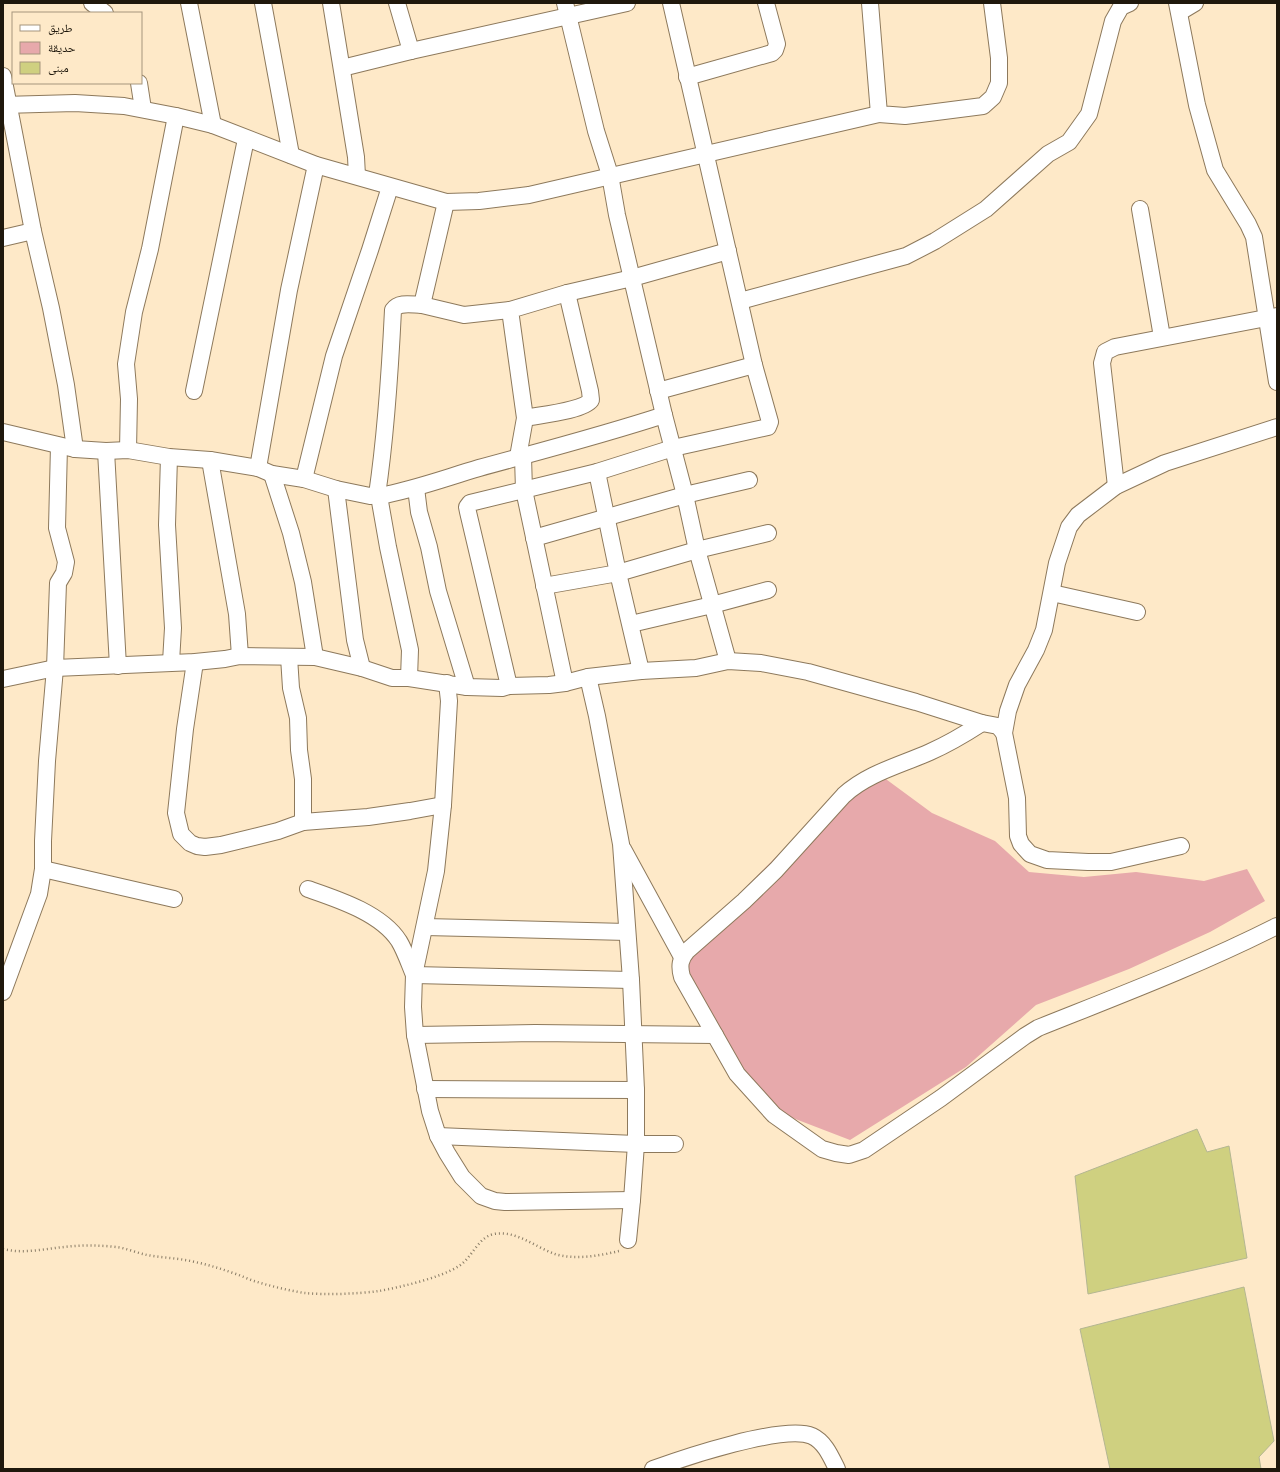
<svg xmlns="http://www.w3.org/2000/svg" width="1280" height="1472" font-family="Arial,'Noto Naskh Arabic',sans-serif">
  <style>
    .green { fill: #e7a9ab }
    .building { fill: #cfd080; stroke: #b4b692 }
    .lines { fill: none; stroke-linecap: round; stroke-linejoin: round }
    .minor-casing { stroke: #8d795c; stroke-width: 18 }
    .path { stroke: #897c66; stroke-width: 2.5; stroke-dasharray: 1 3; stroke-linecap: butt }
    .minor { stroke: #fff; stroke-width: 16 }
  </style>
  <rect width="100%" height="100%" fill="#fee9c8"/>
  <path class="green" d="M 879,774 L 932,813 L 995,841 L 1029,872 L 1084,877 L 1136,872 L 1204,881 L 1247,869 L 1265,901 L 1210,932 L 1129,969 L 1036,1005 L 966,1067 L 850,1140 L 785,1115 L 748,1084 L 683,964 L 690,943 L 852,781 Z"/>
  <g class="building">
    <path d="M 1197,1129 L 1207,1152 L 1229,1146 L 1247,1258 L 1088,1294 L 1075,1176 Z"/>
    <path d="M 1244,1287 L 1274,1441 L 1259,1457 L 1261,1469 L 1110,1469 L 1080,1329 Z"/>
  </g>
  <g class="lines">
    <defs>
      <g id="minor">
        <path d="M 92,3 L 105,13"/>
        <path d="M 189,3 L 213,125"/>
        <path d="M 263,3 L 291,155"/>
        <path d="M 331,3 L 356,157 L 357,176"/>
        <path d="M 397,3 L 411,51"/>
        <path d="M 565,3 L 596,131 L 610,175 L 617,215 L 664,415 L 685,495 L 697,550 L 728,661"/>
        <path d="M 870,3 L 879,114 L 905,116 L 983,106 L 993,97 L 999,83 L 999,58 L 992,3"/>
        <path d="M 1177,3 L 1197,105 L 1215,170 L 1248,224 L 1254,237 L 1277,382"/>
        <path d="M 1180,12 L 1195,3"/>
        <path d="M 342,68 L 411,51 L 627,3"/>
        <path d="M 3,76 L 33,231 L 51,308 L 66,385 L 75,449"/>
        <path d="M 687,77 L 772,53 L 775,50 L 777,44 L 766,3"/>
        <path d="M 139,83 L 143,109"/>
        <path d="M 3,105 L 75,103 L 124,106 L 176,116 L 213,125 L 316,165 L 446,202 L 479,201 L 529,195 L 879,114"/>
        <path d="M 1140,209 L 1162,337"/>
        <path d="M 3,238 L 33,231"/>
        <path d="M 740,301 L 906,256 L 935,241 L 986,209 L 1048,154 L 1069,142 L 1089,114 L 1113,21 L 1121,7 L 1130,3"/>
        <path d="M 422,305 L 464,315 L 510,310"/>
        <path d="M 194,391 L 246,139"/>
        <path d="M 658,391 L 754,365"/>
        <path d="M 525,418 C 539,415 583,411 591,400 L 590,391 L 567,293"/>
        <path d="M 3,432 L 75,449 L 106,451 L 128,450 L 169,457 L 210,460 L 258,468 L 272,474 L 304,479 L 336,489 L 370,496 L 377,495 L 379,496 C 413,490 445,478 479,468 C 541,451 603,435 664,415"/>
        <path d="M 128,450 L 129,399 L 126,364 L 134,312 L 150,249 L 176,116"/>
        <path d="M 106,451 L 118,666"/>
        <path d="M 169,457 L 167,525 L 173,628 L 171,662"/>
        <path d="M 518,457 L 525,418 L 510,310 L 567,293 L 632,278 L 728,251"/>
        <path d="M 523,457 L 524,490 L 565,683"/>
        <path d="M 210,460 L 237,614 L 240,656"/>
        <path d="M 258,468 L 289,290 L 316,165"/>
        <path d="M 597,472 L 618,573 L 641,671"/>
        <path d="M 272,474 L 291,533 L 303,582 L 315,657"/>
        <path d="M 304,479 L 334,356 L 370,250 L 390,187"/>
        <path d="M 1116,486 L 1102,363 L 1105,352 L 1115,347 L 1277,316"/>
        <path d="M 416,488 L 419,512 L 429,547 L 438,591 L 467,687"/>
        <path d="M 336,489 L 355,640 L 362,668"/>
        <path d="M 377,495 C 386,434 390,372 393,310 C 399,301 413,305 422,305 L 446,202"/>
        <path d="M 379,496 L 388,547 L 410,650 L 409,678"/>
        <path d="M 534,538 L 685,495 L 749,480"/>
        <path d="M 544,586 L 618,573 L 697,550 L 768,533"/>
        <path d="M 1052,593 L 1137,612"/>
        <path d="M 631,624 L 712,605 L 768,590"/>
        <path d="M 289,657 L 291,688 L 298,718 L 299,750 L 303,779 L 303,822"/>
        <path d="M 195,662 L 185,729 L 176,813 L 181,834 L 190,843 L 197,846 L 205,847 L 221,845 L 278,831 L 303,822 L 368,817 L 410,811 L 443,805"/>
        <path d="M 588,677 L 597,716 L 621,844 L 631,980 L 636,1090 L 636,1144 L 632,1200 L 628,1240"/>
        <path d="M 3,679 L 55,668 L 195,662 L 225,659 L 240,656 L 315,657 L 362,668 L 392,678 L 409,678 L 467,687 L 502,688 L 509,686 L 549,685 L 565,683 L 588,677 L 641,671 L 696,668 L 728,661 L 761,663 L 808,672 L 916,702 L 982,723 L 998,726 L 1004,733"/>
        <path d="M 447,683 L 449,701 L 443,805 L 436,871 L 414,975 L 413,1007 L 415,1035 L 430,1111 L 438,1136 L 447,1153 L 462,1177 L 481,1196 L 495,1201 L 505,1202 L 632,1200"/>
        <path d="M 509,686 L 468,512 L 467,507 L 470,503 L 597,472 L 673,448 L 768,427 L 770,422 L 754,365 L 671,3"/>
        <path d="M 982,723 C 965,734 948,744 930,752 C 901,765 868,773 844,795 L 776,870 L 744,901 L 687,951 C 680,959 679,966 682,977 L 737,1074 L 774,1115 L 822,1149 L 836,1153 L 849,1155 L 864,1150 L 941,1098 L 1025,1036 L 1038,1028 C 1118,996 1200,965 1277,926"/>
        <path d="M 1181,846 L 1111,862 L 1088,862 L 1047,860 L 1030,854 L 1021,844 L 1018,836 L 1017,798 L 1004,733 L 1008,711 L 1017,685 L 1036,650 L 1044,630 L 1057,563 L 1069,527 L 1078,515 L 1116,486 L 1165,463 L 1277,427"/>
        <path d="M 623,849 L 682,957"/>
        <path d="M 43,869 L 174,899"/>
        <path d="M 308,889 C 337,899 381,913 399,941 C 405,951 409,963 414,975 L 631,980"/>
        <path d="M 425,927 L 627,932"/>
        <path d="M 3,992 L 39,894 L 43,869 L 43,841 L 47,761 L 55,668 L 58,583 L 64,573 L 66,562 L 57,528 L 59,446"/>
        <path d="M 415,1035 L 535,1033 L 715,1035"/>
        <path d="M 425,1089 L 636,1090"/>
        <path d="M 438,1136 L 636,1144 L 675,1144"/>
        <path d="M 653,1469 C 683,1458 784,1424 812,1436 C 825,1442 831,1457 837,1469"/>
      </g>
    </defs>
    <use href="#minor" class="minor-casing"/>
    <path class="path" d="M 3,1249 C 23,1254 44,1249 64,1247 C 81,1245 98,1245 116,1247 C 126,1248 137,1253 147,1255 C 163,1258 179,1258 195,1262 C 209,1265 222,1269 236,1274 C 242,1276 248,1279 254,1281 C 270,1286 287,1290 304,1293 C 326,1295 357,1294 379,1291 C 401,1287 440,1278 459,1266 C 472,1258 478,1237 494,1234 C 516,1230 535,1247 555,1254 C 574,1260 599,1256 619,1251"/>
    <use href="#minor" class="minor"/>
  </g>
  <rect width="1280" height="1472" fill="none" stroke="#1f180c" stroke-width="8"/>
  <rect x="12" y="12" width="130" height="72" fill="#fee9c8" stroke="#a5957d"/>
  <rect x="20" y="25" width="20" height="6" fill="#ffffff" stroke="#a5957d"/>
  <text x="48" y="32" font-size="12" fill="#1f180c">طريق</text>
  <rect x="20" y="42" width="20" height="12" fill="#e7a9ab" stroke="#a5957d"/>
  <text x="48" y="52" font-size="12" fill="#1f180c">حديقة</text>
  <rect x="20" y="62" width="20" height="12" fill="#cfd080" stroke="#a5957d"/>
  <text x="48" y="72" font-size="12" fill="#1f180c">مبنى</text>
</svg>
